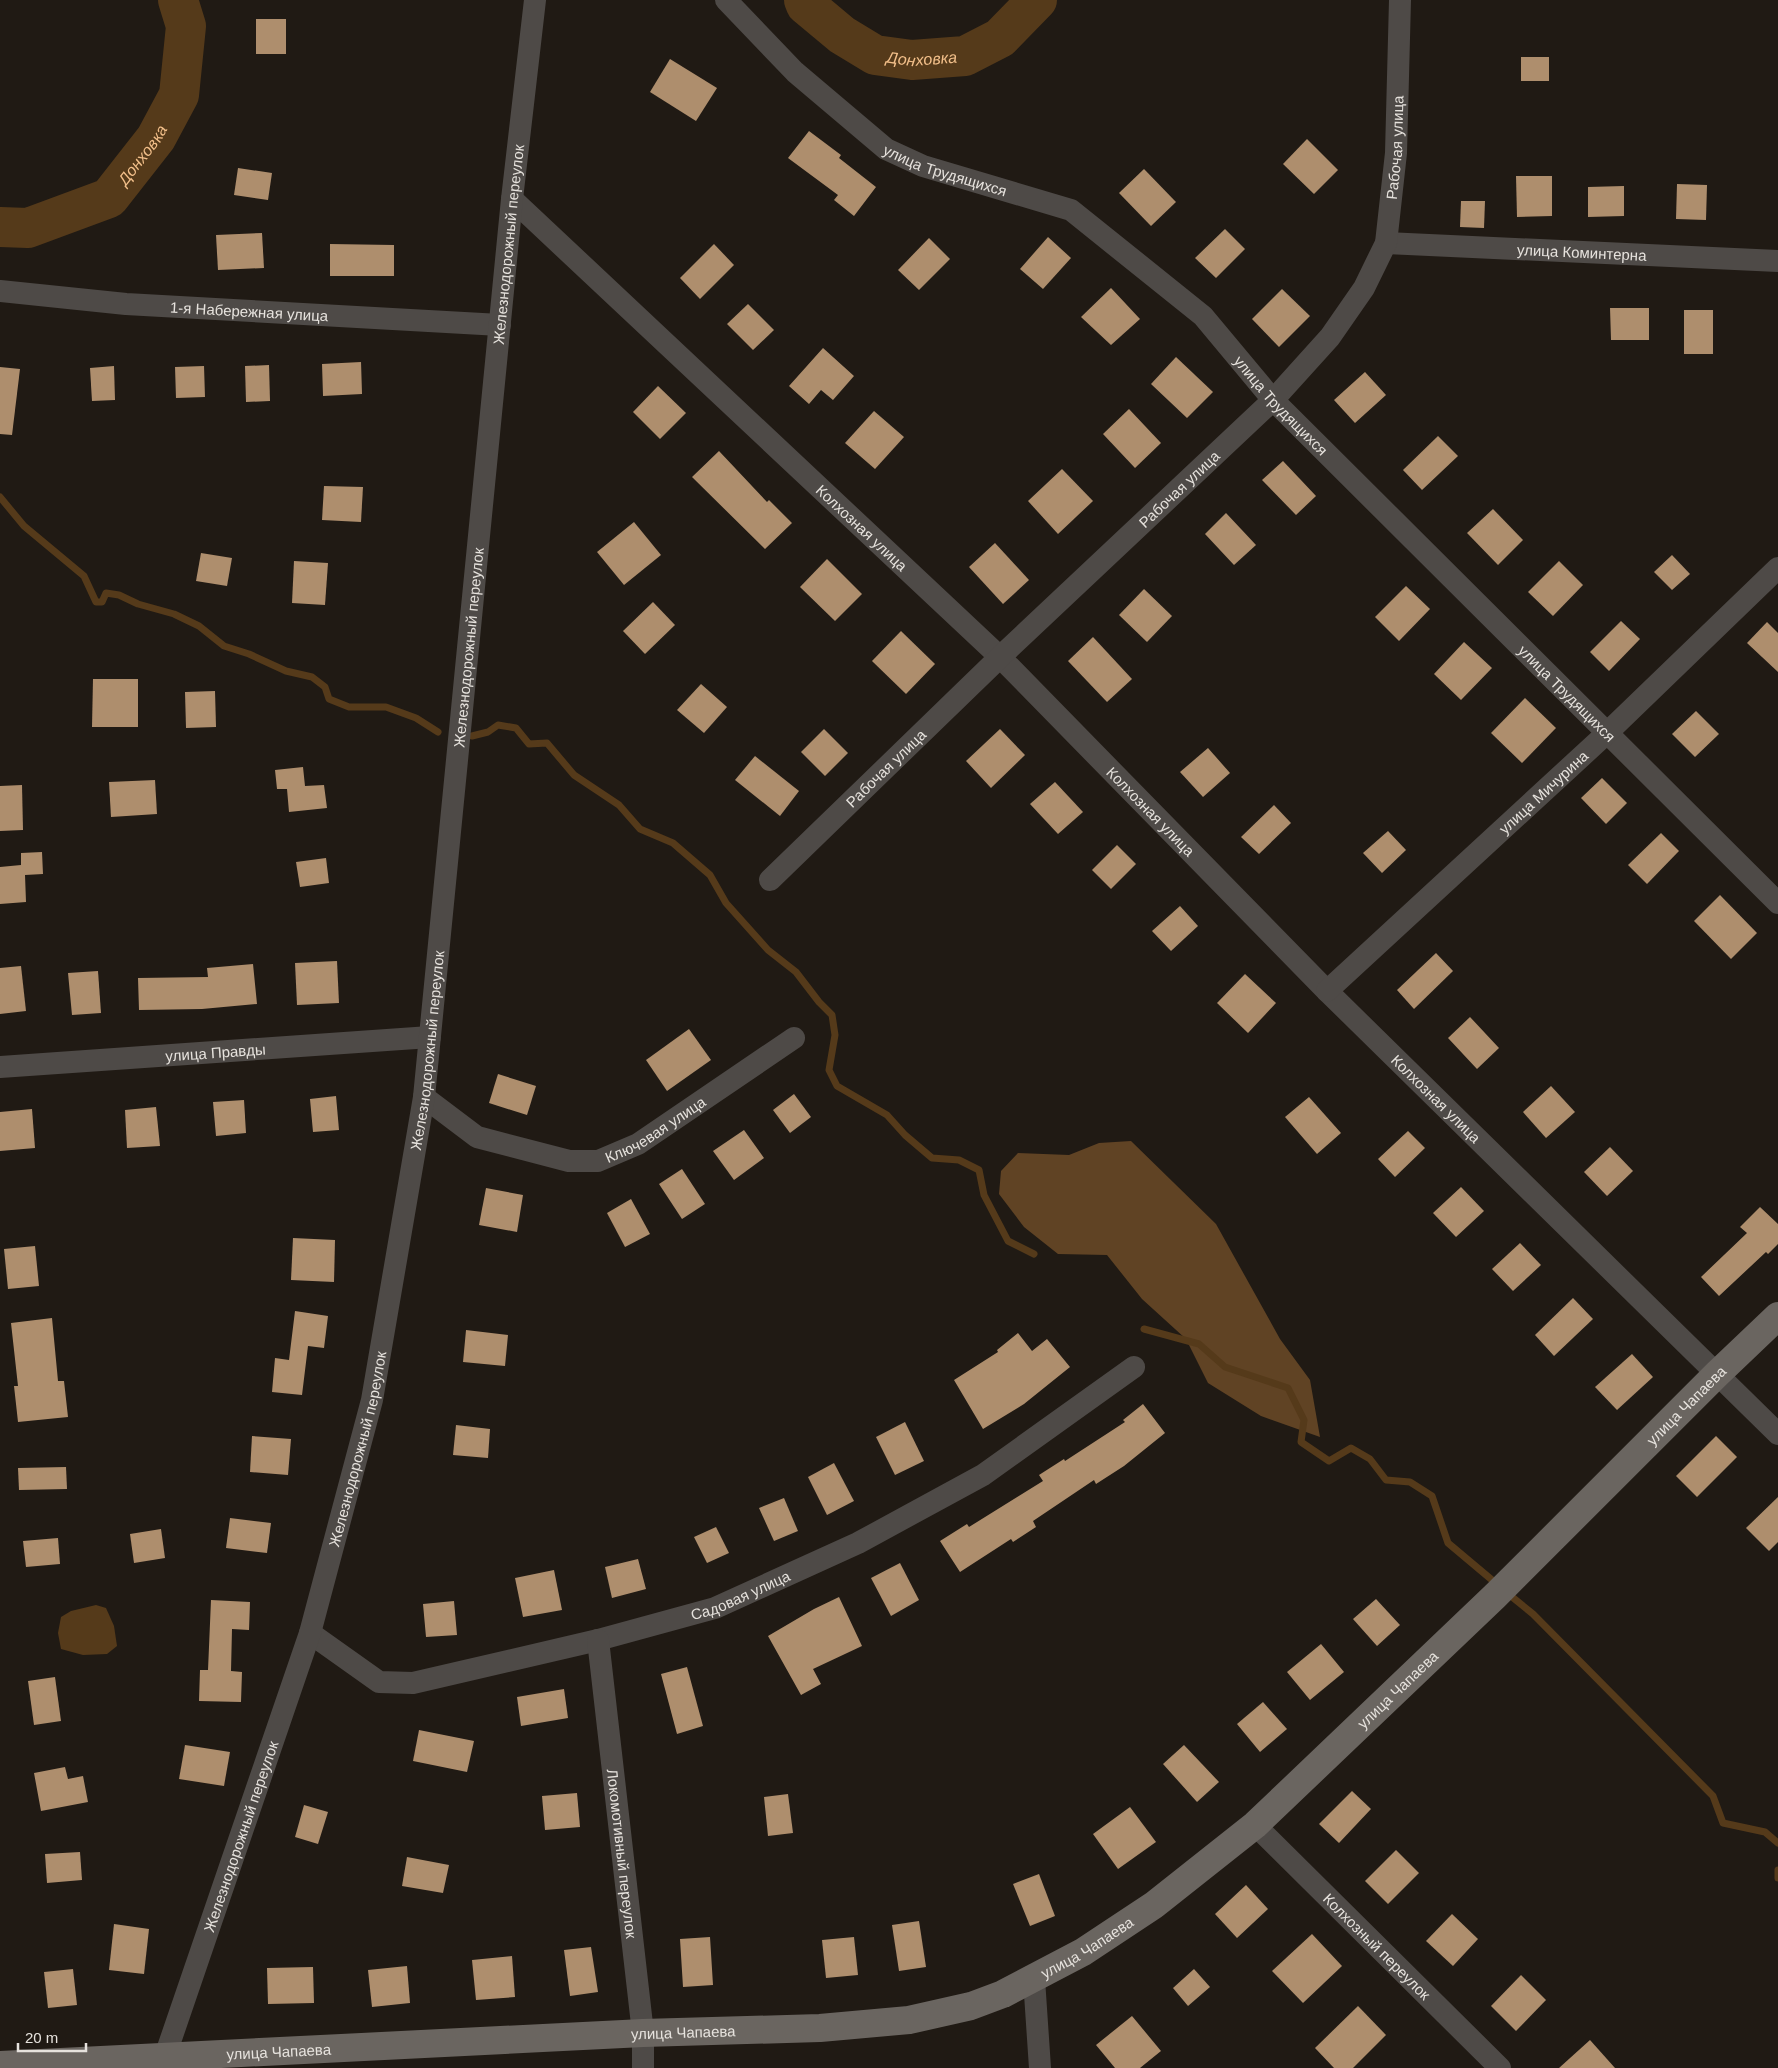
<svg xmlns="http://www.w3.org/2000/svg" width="1778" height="2068" font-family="Arial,sans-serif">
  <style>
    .forest { fill: #604324 }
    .water { fill: #553a1a }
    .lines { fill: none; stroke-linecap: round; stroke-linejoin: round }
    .stream { stroke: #553a1a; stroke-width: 7 }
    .river { stroke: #553a1a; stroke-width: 40 }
    .building { fill: #ae8e6d }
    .street { stroke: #4e4a47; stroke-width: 22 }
    .secondary { stroke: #6a6560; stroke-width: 28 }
    .labels { text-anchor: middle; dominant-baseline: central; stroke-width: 5; stroke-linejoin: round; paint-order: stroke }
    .street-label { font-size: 15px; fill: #e6e2dd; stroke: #201a14 }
    .water-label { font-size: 16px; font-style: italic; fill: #f2bf8a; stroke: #201a14 }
  </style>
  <rect width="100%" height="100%" fill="#201a14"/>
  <path class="forest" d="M 1131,1141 L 1216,1224 L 1280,1339 L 1310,1380 L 1320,1437 L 1261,1416 L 1208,1383 L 1186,1339 L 1142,1299 L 1107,1255 L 1058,1254 L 1024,1227 L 999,1194 L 1001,1171 L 1018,1153 L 1069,1155 L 1099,1143 Z"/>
  <path class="water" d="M 96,1605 L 106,1608 L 114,1626 L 117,1646 L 107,1654 L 83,1655 L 61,1649 L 58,1633 L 61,1617 L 71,1611 Z"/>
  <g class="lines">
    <g class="stream">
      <path d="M 0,497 L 24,526 L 84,576 L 96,602 L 102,602 L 106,593 L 119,595 L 138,604 L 174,614 L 199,626 L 224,646 L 249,654 L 286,671 L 312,677 L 325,687 L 329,699 L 349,707 L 386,707 L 416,718 L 438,732"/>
      <path d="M 472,736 L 488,732 L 498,725 L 516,728 L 529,744 L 547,743 L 574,775 L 619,805 L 640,829 L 673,843 L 710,875 L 726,903 L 768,950 L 796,972 L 819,1002 L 832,1015 L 835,1035 L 829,1070 L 837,1086 L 887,1115 L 905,1135 L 932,1158 L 959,1160 L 979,1170 L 984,1195 L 1008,1241 L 1034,1254"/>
      <path d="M 1144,1329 L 1199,1344 L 1225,1367 L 1288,1388 L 1304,1420 L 1301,1442 L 1329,1461 L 1351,1448 L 1370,1459 L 1386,1480 L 1410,1482 L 1432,1496 L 1448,1543 L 1498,1585"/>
      <path d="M 1506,1592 L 1533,1614 L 1713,1796 L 1723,1823 L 1765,1832 L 1778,1843"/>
      <path d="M 1778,1870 L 1778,1878"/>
    </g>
    <g class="river">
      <path id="s1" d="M 804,0 L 806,5 L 842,35 L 875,55 L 912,60 L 965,56 L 1000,38 L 1037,0"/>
      <path id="s2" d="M 0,227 L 28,228 L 109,198 L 156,138 L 179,95 L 186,26 L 178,0"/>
    </g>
  </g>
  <g class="building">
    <rect x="256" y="19" width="30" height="35"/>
    <rect x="1521" y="57" width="28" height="24"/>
    <path d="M 670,59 L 717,88 L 696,121 L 650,92 Z"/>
    <path d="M 809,131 L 841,155 L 839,158 L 876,187 L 854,216 L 834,200 L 838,195 L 788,158 Z"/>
    <path d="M 1307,139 L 1338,170 L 1314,194 L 1283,164 Z"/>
    <path d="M 238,168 L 272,173 L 268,200 L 234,195 Z"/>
    <path d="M 1144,169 L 1176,202 L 1151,226 L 1119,193 Z"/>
    <path d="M 1516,176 L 1552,176 L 1552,216 L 1517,217 Z"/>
    <path d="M 1677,184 L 1707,185 L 1706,220 L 1676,219 Z"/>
    <path d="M 1624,186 L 1624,216 L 1588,217 L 1588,187 Z"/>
    <path d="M 1461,201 L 1485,201 L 1484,228 L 1460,227 Z"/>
    <path d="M 1225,229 L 1245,249 L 1216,278 L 1195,258 Z"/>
    <path d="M 262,233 L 264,268 L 218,270 L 216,235 Z"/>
    <path d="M 1048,237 L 1071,258 L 1043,289 L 1020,269 Z"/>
    <path d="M 929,238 L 950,259 L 919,290 L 898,270 Z"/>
    <path d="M 330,244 L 394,245 L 394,276 L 330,276 Z"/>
    <path d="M 714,244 L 734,265 L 700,299 L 680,278 Z"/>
    <path d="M 1111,288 L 1140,319 L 1111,345 L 1081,317 Z"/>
    <path d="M 1282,289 L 1310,316 L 1279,347 L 1252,319 Z"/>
    <path d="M 748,304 L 774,330 L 753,350 L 727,324 Z"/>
    <path d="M 1610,308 L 1649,308 L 1649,340 L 1611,340 Z"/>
    <rect x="1684" y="310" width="29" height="44"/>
    <path d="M 823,348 L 854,376 L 833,400 L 821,390 L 809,404 L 789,386 Z"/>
    <path d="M 1176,357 L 1213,392 L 1187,418 L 1151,384 Z"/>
    <path d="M 361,362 L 362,394 L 323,396 L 322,364 Z"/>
    <path d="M 269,365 L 270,401 L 246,402 L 245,366 Z"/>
    <path d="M 114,366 L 115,400 L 92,401 L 90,368 Z"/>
    <path d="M 204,366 L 205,397 L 176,398 L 175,367 Z"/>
    <path d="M 0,367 L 20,369 L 12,435 L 0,434 Z"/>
    <path d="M 1365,372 L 1386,395 L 1355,423 L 1334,400 Z"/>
    <path d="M 658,386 L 686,413 L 660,439 L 633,412 Z"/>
    <path d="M 1129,409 L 1161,443 L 1135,468 L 1103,434 Z"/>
    <path d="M 874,411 L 904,437 L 875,469 L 845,443 Z"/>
    <path d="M 1438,436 L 1458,456 L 1422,490 L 1403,470 Z"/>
    <path d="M 719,451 L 767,502 L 769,500 L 792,523 L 765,549 L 692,477 Z"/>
    <path d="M 1283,461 L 1316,496 L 1296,515 L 1262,480 Z"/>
    <path d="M 1062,469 L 1093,501 L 1058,534 L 1028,501 Z"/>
    <path d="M 324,486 L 363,487 L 361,522 L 322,520 Z"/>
    <path d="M 1493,509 L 1523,540 L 1498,565 L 1467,533 Z"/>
    <path d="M 1226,513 L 1256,545 L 1234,565 L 1205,534 Z"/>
    <path d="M 634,522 L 661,555 L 624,585 L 597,552 Z"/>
    <path d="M 995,543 L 1029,580 L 1003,604 L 969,567 Z"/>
    <path d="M 201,553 L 232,558 L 227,586 L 196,581 Z"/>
    <path d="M 1672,555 L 1690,574 L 1672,590 L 1654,572 Z"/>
    <path d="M 827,559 L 862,594 L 835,621 L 800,587 Z"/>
    <path d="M 294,561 L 328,563 L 325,605 L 292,603 Z"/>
    <path d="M 1559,561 L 1583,585 L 1553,616 L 1528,592 Z"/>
    <path d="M 1406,586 L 1430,609 L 1399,641 L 1375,617 Z"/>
    <path d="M 1144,589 L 1172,616 L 1147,642 L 1119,615 Z"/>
    <path d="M 653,602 L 675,625 L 645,654 L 623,631 Z"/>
    <path d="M 1621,621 L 1640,639 L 1609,671 L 1590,652 Z"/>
    <path d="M 1767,622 L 1778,633 L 1778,672 L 1747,643 Z"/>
    <path d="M 901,631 L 935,664 L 906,694 L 872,661 Z"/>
    <path d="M 1093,637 L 1132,679 L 1107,702 L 1068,661 Z"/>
    <path d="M 1464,642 L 1492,668 L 1461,700 L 1434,674 Z"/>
    <path d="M 93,679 L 138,679 L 138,727 L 92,727 Z"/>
    <path d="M 701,684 L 727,707 L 704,733 L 677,710 Z"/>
    <path d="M 215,691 L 216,727 L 186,728 L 185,692 Z"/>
    <path d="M 1525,698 L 1556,728 L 1522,763 L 1491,733 Z"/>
    <path d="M 1696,711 L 1719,734 L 1695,757 L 1672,734 Z"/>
    <path d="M 824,729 L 848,753 L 825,776 L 801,752 Z"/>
    <path d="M 1000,729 L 1025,755 L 991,788 L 966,761 Z"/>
    <path d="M 1208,748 L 1230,773 L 1203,797 L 1180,772 Z"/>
    <path d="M 755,756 L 799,791 L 780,816 L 735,780 Z"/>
    <path d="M 303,767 L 305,786 L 324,785 L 327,808 L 289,812 L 287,789 L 277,789 L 275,770 Z"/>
    <path d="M 1602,778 L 1627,803 L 1606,824 L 1581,798 Z"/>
    <path d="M 155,780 L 157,814 L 111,817 L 109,782 Z"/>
    <path d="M 1055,782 L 1083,812 L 1058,834 L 1030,804 Z"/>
    <path d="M 22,785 L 23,830 L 0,831 L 0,786 Z"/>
    <path d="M 1274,805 L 1291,823 L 1259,854 L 1241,837 Z"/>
    <path d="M 1388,831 L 1406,850 L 1382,873 L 1363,853 Z"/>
    <path d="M 1661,833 L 1679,851 L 1647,884 L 1628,865 Z"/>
    <path d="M 1117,845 L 1136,864 L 1111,889 L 1092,870 Z"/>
    <path d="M 42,852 L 43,874 L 25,875 L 26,902 L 0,904 L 0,867 L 21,865 L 21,853 Z"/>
    <path d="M 326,858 L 329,883 L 300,887 L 296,862 Z"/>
    <path d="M 1720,895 L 1757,933 L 1731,959 L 1694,921 Z"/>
    <path d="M 1180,906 L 1198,926 L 1171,951 L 1152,931 Z"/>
    <path d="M 1436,953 L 1453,971 L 1414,1009 L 1397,990 Z"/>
    <path d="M 337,961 L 339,1003 L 297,1005 L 295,963 Z"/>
    <path d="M 253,964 L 257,1004 L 202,1009 L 139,1010 L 138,978 L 208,977 L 207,968 Z"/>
    <path d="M 21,966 L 26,1011 L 0,1014 L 0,968 Z"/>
    <path d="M 98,971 L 101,1013 L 72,1015 L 68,973 Z"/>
    <path d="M 1245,974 L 1276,1003 L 1248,1033 L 1217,1003 Z"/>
    <path d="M 1470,1017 L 1499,1048 L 1477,1069 L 1448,1038 Z"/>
    <path d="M 689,1029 L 711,1060 L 667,1091 L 646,1060 Z"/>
    <path d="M 498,1074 L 536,1086 L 527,1115 L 489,1103 Z"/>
    <path d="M 1551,1086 L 1575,1112 L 1546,1138 L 1523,1112 Z"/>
    <path d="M 794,1094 L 811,1117 L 790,1133 L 773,1110 Z"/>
    <path d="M 336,1096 L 339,1130 L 313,1132 L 310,1099 Z"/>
    <path d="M 1309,1097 L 1341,1133 L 1317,1154 L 1285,1117 Z"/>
    <path d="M 244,1100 L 246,1133 L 216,1136 L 213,1102 Z"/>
    <path d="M 156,1107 L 160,1146 L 127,1148 L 125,1110 Z"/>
    <path d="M 32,1109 L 35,1148 L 0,1151 L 0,1112 Z"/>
    <path d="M 744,1130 L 764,1158 L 734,1180 L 713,1151 Z"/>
    <path d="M 1408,1131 L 1425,1148 L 1395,1177 L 1378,1159 Z"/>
    <path d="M 1610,1147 L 1633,1171 L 1607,1196 L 1584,1172 Z"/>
    <path d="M 682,1169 L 705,1204 L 682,1219 L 659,1184 Z"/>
    <path d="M 1461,1187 L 1484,1211 L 1456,1237 L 1433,1213 Z"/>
    <path d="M 486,1188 L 523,1195 L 517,1232 L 479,1225 Z"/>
    <path d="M 631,1199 L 650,1234 L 625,1247 L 607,1213 Z"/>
    <path d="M 1760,1207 L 1778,1224 L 1778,1244 L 1768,1254 L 1766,1252 L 1719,1296 L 1701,1277 L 1747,1233 L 1740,1227 Z"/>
    <path d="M 293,1238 L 335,1240 L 334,1282 L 291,1280 Z"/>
    <path d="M 1520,1243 L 1541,1265 L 1513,1291 L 1492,1269 Z"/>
    <path d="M 35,1246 L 39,1286 L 8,1289 L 4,1249 Z"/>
    <path d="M 1573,1298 L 1593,1319 L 1554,1356 L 1535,1335 Z"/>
    <path d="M 295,1311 L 328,1316 L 324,1348 L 308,1346 L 302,1395 L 272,1392 L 275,1358 L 289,1360 Z"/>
    <path d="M 52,1318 L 58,1381 L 64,1381 L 68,1417 L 18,1422 L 14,1386 L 18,1386 L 11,1323 Z"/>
    <path d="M 466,1330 L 508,1335 L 505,1366 L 463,1362 Z"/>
    <path d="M 1018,1333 L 1032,1351 L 1047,1339 L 1070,1367 L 1024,1404 L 983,1429 L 954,1380 L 998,1352 L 997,1350 Z"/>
    <path d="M 1632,1354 L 1653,1377 L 1617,1410 L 1595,1387 Z"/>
    <path d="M 1143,1404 L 1165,1433 L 1124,1466 L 1096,1484 L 1094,1480 L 1033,1521 L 1036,1527 L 1013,1542 L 1011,1539 L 960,1572 L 940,1541 L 967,1524 L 969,1527 L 1043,1481 L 1039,1475 L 1064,1459 L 1065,1461 L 1125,1422 L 1123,1420 Z"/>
    <path d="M 905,1422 L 924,1461 L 895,1475 L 876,1437 Z"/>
    <path d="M 456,1425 L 490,1429 L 488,1458 L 453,1455 Z"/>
    <path d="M 252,1436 L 291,1439 L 288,1475 L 250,1472 Z"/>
    <path d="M 1716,1436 L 1737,1457 L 1697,1497 L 1676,1476 Z"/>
    <path d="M 834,1463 L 854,1501 L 827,1515 L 808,1477 Z"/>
    <path d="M 66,1467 L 67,1489 L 19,1490 L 18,1468 Z"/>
    <path d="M 1778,1497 L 1778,1542 L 1769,1551 L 1746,1528 Z"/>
    <path d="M 784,1498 L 798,1531 L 774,1541 L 759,1508 Z"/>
    <path d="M 230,1518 L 271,1523 L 267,1553 L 226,1548 Z"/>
    <path d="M 716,1527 L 729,1553 L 707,1563 L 694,1537 Z"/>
    <path d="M 161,1529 L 165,1558 L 134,1563 L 130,1534 Z"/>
    <path d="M 58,1538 L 60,1564 L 26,1567 L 23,1541 Z"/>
    <path d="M 638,1559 L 646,1589 L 612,1598 L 605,1567 Z"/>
    <path d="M 900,1563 L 919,1600 L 891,1616 L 871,1578 Z"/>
    <path d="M 554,1570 L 562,1610 L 523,1617 L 515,1578 Z"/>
    <path d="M 839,1597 L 862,1646 L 813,1669 L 821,1684 L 801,1695 L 768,1636 L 814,1609 Z"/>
    <path d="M 1376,1599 L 1400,1625 L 1377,1646 L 1353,1619 Z"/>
    <path d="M 211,1600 L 250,1602 L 249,1630 L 232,1629 L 231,1671 L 242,1672 L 241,1702 L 199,1701 L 200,1670 L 208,1670 Z"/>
    <path d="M 454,1601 L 457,1635 L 426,1637 L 423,1604 Z"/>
    <path d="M 1321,1644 L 1344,1672 L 1310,1700 L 1287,1672 Z"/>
    <path d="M 687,1667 L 703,1726 L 677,1734 L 661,1674 Z"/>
    <path d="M 55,1677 L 61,1721 L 34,1725 L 28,1681 Z"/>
    <path d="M 564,1689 L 568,1718 L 521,1726 L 517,1697 Z"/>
    <path d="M 1263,1702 L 1287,1729 L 1260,1752 L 1237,1724 Z"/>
    <path d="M 419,1730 L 474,1741 L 467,1772 L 413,1761 Z"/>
    <path d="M 185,1745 L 230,1752 L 224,1786 L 179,1779 Z"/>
    <path d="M 1184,1745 L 1219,1782 L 1197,1802 L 1163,1764 Z"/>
    <path d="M 65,1767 L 68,1779 L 83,1776 L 88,1802 L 41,1811 L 34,1773 Z"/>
    <path d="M 1352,1791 L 1371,1809 L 1339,1843 L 1319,1824 Z"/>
    <path d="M 577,1793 L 580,1827 L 545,1830 L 542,1796 Z"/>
    <path d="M 788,1794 L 793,1833 L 768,1836 L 764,1797 Z"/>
    <path d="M 304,1805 L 328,1812 L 318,1844 L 295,1837 Z"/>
    <path d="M 1130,1807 L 1156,1842 L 1118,1869 L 1093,1834 Z"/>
    <path d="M 1396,1850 L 1419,1873 L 1388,1904 L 1365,1881 Z"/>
    <path d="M 80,1852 L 82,1880 L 47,1883 L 45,1854 Z"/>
    <path d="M 407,1857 L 449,1865 L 443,1893 L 402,1886 Z"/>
    <path d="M 1039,1874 L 1055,1916 L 1030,1926 L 1013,1884 Z"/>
    <path d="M 1246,1885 L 1268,1909 L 1237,1938 L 1215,1914 Z"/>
    <path d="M 1452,1914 L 1478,1939 L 1453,1966 L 1426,1941 Z"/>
    <path d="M 919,1921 L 926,1967 L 899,1971 L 892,1925 Z"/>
    <path d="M 114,1924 L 149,1929 L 144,1974 L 109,1970 Z"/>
    <path d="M 1312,1934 L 1342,1966 L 1303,2003 L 1272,1971 Z"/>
    <path d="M 710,1937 L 713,1985 L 683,1987 L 680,1939 Z"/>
    <path d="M 854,1937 L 858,1975 L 826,1978 L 822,1940 Z"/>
    <path d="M 591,1947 L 598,1992 L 570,1996 L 564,1950 Z"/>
    <path d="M 512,1956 L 515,1997 L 476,2000 L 472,1960 Z"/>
    <path d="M 407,1966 L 410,2003 L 372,2007 L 368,1970 Z"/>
    <path d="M 313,1967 L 314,2003 L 268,2004 L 267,1968 Z"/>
    <path d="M 73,1969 L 77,2005 L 48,2008 L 44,1972 Z"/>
    <path d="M 1194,1969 L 1210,1987 L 1188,2006 L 1173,1988 Z"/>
    <path d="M 1521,1975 L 1546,2000 L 1516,2031 L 1491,2006 Z"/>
    <path d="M 1358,2006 L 1386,2035 L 1353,2068 L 1334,2068 L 1315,2048 Z"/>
    <path d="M 1132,2016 L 1161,2051 L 1140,2068 L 1115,2068 L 1096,2045 Z"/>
    <path d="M 1590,2040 L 1615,2068 L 1559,2068 Z"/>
  </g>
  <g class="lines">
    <g class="street">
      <path id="s3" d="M 726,0 L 795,72 L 886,149 L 923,166 L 1071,210 L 1203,316 L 1273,400 L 1778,903"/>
      <path id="s4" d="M 512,199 L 1000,657 L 1327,991 L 1778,1434"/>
      <path id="s5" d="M 1386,243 L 1778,261"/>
      <path id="s6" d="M 0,291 L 126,304 L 500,325"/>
      <path id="s7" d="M 770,880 L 1000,657 L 1273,400 L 1330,337 L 1364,288 L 1386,243 L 1396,153 L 1400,0"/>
      <path id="s8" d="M 1327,991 L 1607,733 L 1778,568"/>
      <path id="s9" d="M 0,1067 L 430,1037"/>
      <path id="s10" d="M 424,1097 L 477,1137 L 569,1161 L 598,1161 L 638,1144 L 794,1038"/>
      <path id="s11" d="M 310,1633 L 379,1682 L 413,1683 L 598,1640 L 715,1608 L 858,1543 L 983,1475 L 1134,1367"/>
      <path id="s12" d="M 598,1640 L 643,2033 L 643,2068"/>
      <path id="s13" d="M 1255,1825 L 1500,2068"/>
      <path d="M 1034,1979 L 1040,2068"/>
      <path id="s14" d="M 161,2068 L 310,1633 L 372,1400 L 424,1097 L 512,199 L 535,0"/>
    </g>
    <path class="secondary" id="s15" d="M 0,2065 L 643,2033 L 820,2028 L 909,2020 L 971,2006 L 1003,1994 L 1083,1952 L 1154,1905 L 1255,1825 L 1495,1596 L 1717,1374 L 1778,1316"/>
  </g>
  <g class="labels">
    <g class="street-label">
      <text stroke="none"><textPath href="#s7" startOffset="986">Рабочая улица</textPath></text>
      <text stroke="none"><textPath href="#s3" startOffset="282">улица Трудящихся</textPath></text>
      <text stroke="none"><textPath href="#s14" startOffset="1865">Железнодорожный переулок</textPath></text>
      <text stroke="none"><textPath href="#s5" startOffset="196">улица Коминтерна</textPath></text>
      <text stroke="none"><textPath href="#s6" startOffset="250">1-я Набережная улица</textPath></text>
      <text stroke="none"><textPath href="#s3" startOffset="702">улица Трудящихся</textPath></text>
      <text stroke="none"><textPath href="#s7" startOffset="566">Рабочая улица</textPath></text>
      <text stroke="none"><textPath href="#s4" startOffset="480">Колхозная улица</textPath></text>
      <text stroke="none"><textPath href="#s14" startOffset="1460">Железнодорожный переулок</textPath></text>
      <text stroke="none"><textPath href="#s3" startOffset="1108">улица Трудящихся</textPath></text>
      <text stroke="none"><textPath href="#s7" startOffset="161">Рабочая улица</textPath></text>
      <text stroke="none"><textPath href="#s8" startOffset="294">улица Мичурина</textPath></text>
      <text stroke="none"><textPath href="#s4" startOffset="885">Колхозная улица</textPath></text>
      <text stroke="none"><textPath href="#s14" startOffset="1055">Железнодорожный переулок</textPath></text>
      <text stroke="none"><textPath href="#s9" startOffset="216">улица Правды</textPath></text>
      <text stroke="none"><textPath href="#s4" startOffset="1290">Колхозная улица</textPath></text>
      <text stroke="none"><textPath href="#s10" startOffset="256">Ключевая улица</textPath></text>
      <text stroke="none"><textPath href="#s15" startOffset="1914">улица Чапаева</textPath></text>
      <text stroke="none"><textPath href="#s14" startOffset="650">Железнодорожный переулок</textPath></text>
      <text stroke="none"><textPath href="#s11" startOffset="458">Садовая улица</textPath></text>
      <text stroke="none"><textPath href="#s15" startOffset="1509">улица Чапаева</textPath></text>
      <text stroke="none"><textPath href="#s14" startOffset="245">Железнодорожный переулок</textPath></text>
      <text stroke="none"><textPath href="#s12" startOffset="215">Локомотивный переулок</textPath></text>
      <text stroke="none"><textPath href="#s13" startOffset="172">Колхозный переулок</textPath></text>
      <text stroke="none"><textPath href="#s15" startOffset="1104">улица Чапаева</textPath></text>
      <text stroke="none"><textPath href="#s15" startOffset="684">улица Чапаева</textPath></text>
      <text stroke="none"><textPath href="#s15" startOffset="279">улица Чапаева</textPath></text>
    </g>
    <g class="water-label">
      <text stroke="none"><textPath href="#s1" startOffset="138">Донховка</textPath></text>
      <text stroke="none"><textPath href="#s2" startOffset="169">Донховка</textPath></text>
    </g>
  </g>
  <path d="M18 2043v8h68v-8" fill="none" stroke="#e6e2dd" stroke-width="2.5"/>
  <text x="25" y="2043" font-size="15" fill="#e6e2dd" stroke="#201a14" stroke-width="4" paint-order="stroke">20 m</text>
</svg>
